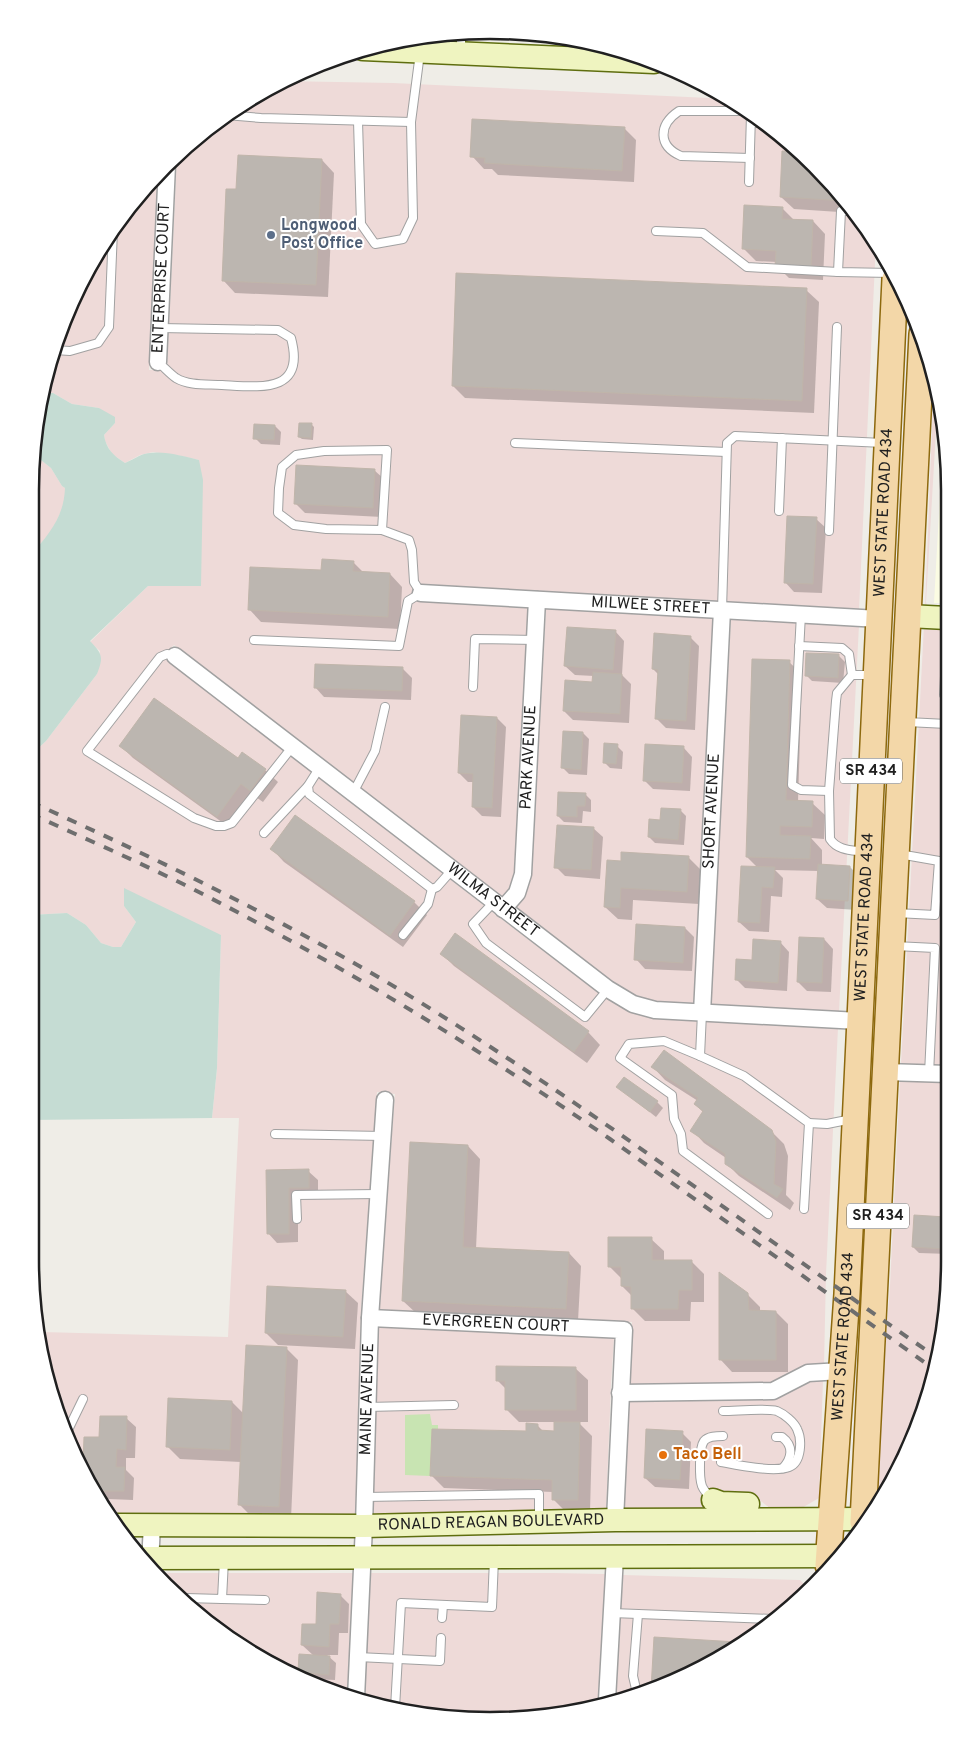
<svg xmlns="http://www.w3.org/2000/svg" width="980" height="1751" font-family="Overpass,sans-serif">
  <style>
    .commercial { fill: #eedad8 }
    .education { fill: #fbfce3 }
    .grass { fill: #c8e4b2 }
    .wetland { fill: #c5dcd3 }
    .shadow { fill: #0003 }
    .building { fill: #bcb6b0; stroke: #c0b5aa }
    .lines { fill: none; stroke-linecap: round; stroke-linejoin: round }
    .lane-casing { stroke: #a1a1a1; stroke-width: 10 }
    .street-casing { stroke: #a1a1a1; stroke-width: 19 }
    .secondary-casing { stroke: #5f6e0f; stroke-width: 25 }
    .primary-casing { stroke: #8d690e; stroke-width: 28 }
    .lane { stroke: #fff; stroke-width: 8 }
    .street { stroke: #fff; stroke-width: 16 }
    .secondary { stroke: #eff4c0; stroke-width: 22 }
    .primary { stroke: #f3d7a8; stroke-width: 25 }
    .rail { stroke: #6e6e6e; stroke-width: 4; stroke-dasharray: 10 10; stroke-linecap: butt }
    .service-dot { fill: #5c6f8a; stroke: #fff; stroke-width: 2 }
    .food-dot { fill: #e8710a; stroke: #fff; stroke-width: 2 }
    .labels { text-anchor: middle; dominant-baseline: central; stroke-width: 4; stroke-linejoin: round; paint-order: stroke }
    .shield { fill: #fff; stroke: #636363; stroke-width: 1 }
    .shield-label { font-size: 15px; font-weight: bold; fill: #202020 }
    .service-label { font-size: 16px; font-weight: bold; fill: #4e5e75; stroke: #fff; text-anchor: start }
    .street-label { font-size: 16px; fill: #202020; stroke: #fff }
    .food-label { font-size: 16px; font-weight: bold; fill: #c56008; stroke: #fff; text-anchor: start }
    .rim { fill: none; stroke: #202020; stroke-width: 2.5 }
  </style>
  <rect width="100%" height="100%" fill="#efede7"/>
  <g class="commercial">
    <path d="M 460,31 L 550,34 L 575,40 L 445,34 Z"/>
    <path d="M 281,81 L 393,83 L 730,99 L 815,165 L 873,235 L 876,241 L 859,610 L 413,585 L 412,601 L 528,608 L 514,873 L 509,890 L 502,898 L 174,645 L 162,656 L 491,911 L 607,999 L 628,1011 L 655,1018 L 838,1028 L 826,1274 L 824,1365 L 770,1384 L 629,1385 L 632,1322 L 379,1311 L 395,1094 L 377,1092 L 361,1310 L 356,1514 L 265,1515 L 110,1513 L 54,1409 L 42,1332 L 228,1337 L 239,1118 L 212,1118 L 217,1068 L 221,935 L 124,906 L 136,922 L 121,947 L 113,947 L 101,943 L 86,925 L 67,913 L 30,915 L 31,755 L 46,741 L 97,674 L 100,651 L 90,642 L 148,586 L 201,586 L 199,460 L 181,456 L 153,452 L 140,455 L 125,463 L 112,454 L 105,441 L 104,435 L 115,423 L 99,408 L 72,404 L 53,393 L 42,393 L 46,371 L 92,260 L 144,186 L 158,174 L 149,370 L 167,370 L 177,156 L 210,125 Z"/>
    <path d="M 934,377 L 938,396 L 926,602 L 927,606 L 925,609 Z"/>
    <path d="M 32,453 L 51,468 L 62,486 L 65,488 L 65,503 L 53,529 L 31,555 Z"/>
    <path d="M 546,609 L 713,618 L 694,1004 L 657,1003 L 637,997 L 618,987 L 515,908 L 525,895 L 532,875 Z"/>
    <path d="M 731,618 L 859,625 L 839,1012 L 711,1005 Z"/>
    <path d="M 924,625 L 947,626 L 948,1066 L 901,1064 Z"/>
    <path d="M 900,1080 L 948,1082 L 949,1291 L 926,1409 L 885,1495 L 875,1493 L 890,1286 Z"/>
    <path d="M 378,1326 L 614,1337 L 611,1385 L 606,1511 L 373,1514 Z"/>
    <path d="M 823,1380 L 819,1498 L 800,1509 L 771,1509 L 757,1498 L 720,1495 L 711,1490 L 701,1502 L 714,1510 L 624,1511 L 628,1401 L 773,1399 L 810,1381 Z"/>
    <path d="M 159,1573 L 353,1573 L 347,1695 L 234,1643 Z"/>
    <path d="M 370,1573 L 554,1573 L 605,1574 L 598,1702 L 520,1720 L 371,1705 L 364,1702 Z"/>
    <path d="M 623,1575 L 800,1580 L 807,1587 L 807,1590 L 793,1607 L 666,1686 L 616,1698 Z"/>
  </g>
  <path class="education" d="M 944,422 L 946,430 L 947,603 L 934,603 Z"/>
  <path class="grass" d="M 430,1414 L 432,1425 L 438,1425 L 438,1429 L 432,1429 L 430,1476 L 405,1475 L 405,1415 Z"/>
  <g class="wetland">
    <path d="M 42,393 L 53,393 L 72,404 L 99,408 L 115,417 L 115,423 L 104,435 C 106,449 114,456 125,463 C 130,461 135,458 139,456 C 157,448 181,456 199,460 L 203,480 L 201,586 L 148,586 L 90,641 C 102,654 104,656 97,674 L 46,741 L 31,755 L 31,555 C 49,534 64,517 65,488 L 62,486 L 51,468 L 32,453 Z"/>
    <path d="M 124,888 L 221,935 L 217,1068 L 212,1118 L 30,1120 L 30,915 L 67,913 L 86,925 L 101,943 L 113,947 L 121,947 L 136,922 L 124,906 Z"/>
  </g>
  <g class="shadow">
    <path d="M 624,128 L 636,140 L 634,182 L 498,175 L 492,169 L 484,169 L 472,156 Z"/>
    <path d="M 800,153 L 815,165 L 854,213 L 794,209 L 781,197 Z"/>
    <path d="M 322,160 L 334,173 L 328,297 L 235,293 L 223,280 L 237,191 Z"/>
    <path d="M 782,208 L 794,220 L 813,221 L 825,234 L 823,280 L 789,278 L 776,265 L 777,262 L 756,261 L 743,248 Z"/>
    <path d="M 806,290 L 819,302 L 814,413 L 465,398 L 453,386 Z"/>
    <path d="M 311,424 L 314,427 L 313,440 L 302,439 L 299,437 Z"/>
    <path d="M 275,426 L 281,432 L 280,445 L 261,444 L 255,438 Z"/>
    <path d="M 374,470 L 384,479 L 382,517 L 305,513 L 296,504 Z"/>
    <path d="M 816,519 L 826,528 L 822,593 L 794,592 L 785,582 Z"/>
    <path d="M 353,562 L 364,573 L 390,574 L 402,587 L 400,629 L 261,622 L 249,609 L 323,572 Z"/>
    <path d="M 615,631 L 624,641 L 622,675 L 631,684 L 629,723 L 573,720 L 564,711 L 593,683 L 594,676 L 575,675 L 565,666 Z"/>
    <path d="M 690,637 L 699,646 L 695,730 L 666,728 L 657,719 L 659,675 L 653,669 Z"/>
    <path d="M 839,656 L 845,662 L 843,683 L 812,681 L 806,675 Z"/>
    <path d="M 789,662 L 802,674 L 798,802 L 812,803 L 825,815 L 824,839 L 811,838 L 822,850 L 822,866 L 850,867 L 859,876 L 857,910 L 827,908 L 817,899 L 819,871 L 775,870 L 783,878 L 782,897 L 771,896 L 769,932 L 749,931 L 739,922 L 758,868 L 747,857 Z"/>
    <path d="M 403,669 L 412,678 L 411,700 L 324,697 L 315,687 Z"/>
    <path d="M 497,718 L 506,727 L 501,817 L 482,816 L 473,807 L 474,782 L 468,782 L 459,773 Z"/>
    <path d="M 583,733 L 589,739 L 587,775 L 569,774 L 563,768 Z"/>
    <path d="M 121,746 L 238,760 L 265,770 L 278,782 L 263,802 L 253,795 L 230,828 L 133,758 Z"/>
    <path d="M 617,746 L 623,752 L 622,769 L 610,768 L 604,762 Z"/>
    <path d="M 683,747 L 692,757 L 690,791 L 653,789 L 644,780 Z"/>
    <path d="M 585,794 L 591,800 L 591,812 L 583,811 L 582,823 L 564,822 L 558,816 Z"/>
    <path d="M 680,810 L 686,816 L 684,845 L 655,843 L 649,837 L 661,821 Z"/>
    <path d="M 295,817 L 414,902 L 427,915 L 403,947 L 284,862 L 272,849 Z"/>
    <path d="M 593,828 L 603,837 L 600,879 L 565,876 L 556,867 Z"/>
    <path d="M 688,857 L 701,870 L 699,904 L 633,900 L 632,920 L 618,919 L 605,907 L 622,862 Z"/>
    <path d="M 685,928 L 694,937 L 692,971 L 645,969 L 636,959 Z"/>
    <path d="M 824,939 L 833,949 L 831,992 L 807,991 L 798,982 Z"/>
    <path d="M 780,942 L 789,952 L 787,991 L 745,988 L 736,979 Z"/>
    <path d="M 441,953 L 588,1032 L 600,1045 L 587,1063 L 454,966 Z"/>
    <path d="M 653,1067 L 771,1131 L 784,1144 L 788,1156 L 786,1195 L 794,1203 L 790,1210 L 739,1176 L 726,1163 L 726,1158 L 704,1143 L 692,1130 L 704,1113 L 695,1104 L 698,1101 L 665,1080 Z"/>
    <path d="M 618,1087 L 657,1102 L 663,1108 L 656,1117 Z"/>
    <path d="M 468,1146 L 480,1159 L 476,1249 L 569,1253 L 581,1266 L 578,1321 L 416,1313 L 403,1301 Z"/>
    <path d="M 268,1171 L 308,1171 L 318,1180 L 318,1197 L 298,1197 L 298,1242 L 277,1243 L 268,1233 Z"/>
    <path d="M 945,1218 L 949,1221 L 949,1254 L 919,1253 L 913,1247 Z"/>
    <path d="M 651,1239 L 664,1251 L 664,1262 L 691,1261 L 704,1274 L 704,1302 L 691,1302 L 690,1321 L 645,1321 L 632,1308 L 633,1297 L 622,1286 L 622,1279 L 609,1266 Z"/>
    <path d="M 345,1291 L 358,1303 L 355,1349 L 278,1345 L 266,1333 Z"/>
    <path d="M 747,1294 L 760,1307 L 760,1312 L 776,1312 L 788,1324 L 788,1372 L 732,1372 L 720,1359 Z"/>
    <path d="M 286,1348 L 298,1360 L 291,1519 L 252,1517 L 239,1504 L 241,1462 L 180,1459 L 167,1446 L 232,1402 L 244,1414 Z"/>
    <path d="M 575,1368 L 588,1380 L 588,1422 L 578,1422 L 592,1436 L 590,1512 L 566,1512 L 553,1499 L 553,1492 L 444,1488 L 432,1476 L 527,1432 L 537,1425 L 544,1432 L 555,1432 L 555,1422 L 519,1422 L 506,1409 L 506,1389 L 497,1380 Z"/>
    <path d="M 126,1418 L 136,1427 L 135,1458 L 126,1458 L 126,1470 L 134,1478 L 133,1500 L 108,1499 L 97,1489 L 84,1465 L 101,1438 Z"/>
    <path d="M 682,1433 L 691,1442 L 689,1489 L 655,1487 L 645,1478 Z"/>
    <path d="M 340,1595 L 349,1604 L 348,1633 L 339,1633 L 338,1655 L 327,1655 L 336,1663 L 335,1680 L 313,1679 L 299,1673 L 300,1655 L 314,1656 L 302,1645 Z"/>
  </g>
  <g class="building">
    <path d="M 472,119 L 625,127 L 622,171 L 484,163 L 485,158 L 470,157 Z"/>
    <path d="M 782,151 L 799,152 L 815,165 L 845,201 L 780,197 Z"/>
    <path d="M 238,155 L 322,159 L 316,285 L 222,281 L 226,189 L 236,189 Z"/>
    <path d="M 744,205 L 783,207 L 782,219 L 813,220 L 811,268 L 775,266 L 776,251 L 742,249 Z"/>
    <path d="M 456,273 L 807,288 L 802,401 L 452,386 Z"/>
    <path d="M 299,423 L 312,423 L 311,438 L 298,437 Z"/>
    <path d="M 254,424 L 275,425 L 274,440 L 253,439 Z"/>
    <path d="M 296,465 L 375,469 L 373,508 L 294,504 Z"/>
    <path d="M 787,516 L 817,517 L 813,584 L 784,583 Z"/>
    <path d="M 322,559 L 354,561 L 353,571 L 390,573 L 388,617 L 248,610 L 250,567 L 321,570 Z"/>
    <path d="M 567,627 L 616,630 L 613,670 L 564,666 Z"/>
    <path d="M 654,633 L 691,636 L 686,721 L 655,719 L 658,670 L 652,669 Z"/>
    <path d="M 806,653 L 839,654 L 838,678 L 805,676 Z"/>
    <path d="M 752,659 L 790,660 L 786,800 L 813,801 L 812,827 L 780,826 L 780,835 L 811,836 L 810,859 L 746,857 Z"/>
    <path d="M 315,664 L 403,667 L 402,691 L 314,688 Z"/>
    <path d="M 593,672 L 622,674 L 620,714 L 563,711 L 565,680 L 592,682 Z"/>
    <path d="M 154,698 L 238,758 L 242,752 L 266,769 L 250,791 L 241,784 L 217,817 L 119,746 Z"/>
    <path d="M 461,715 L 497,717 L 492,808 L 472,807 L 473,774 L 458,773 Z"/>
    <path d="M 563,731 L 583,732 L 581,770 L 561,768 Z"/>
    <path d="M 604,743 L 618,744 L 616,764 L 603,763 Z"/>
    <path d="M 645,744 L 684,746 L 682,783 L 643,781 Z"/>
    <path d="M 558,792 L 586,793 L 585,806 L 577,806 L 577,817 L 557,816 Z"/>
    <path d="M 661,808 L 681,809 L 678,840 L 648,837 L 649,819 L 660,820 Z"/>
    <path d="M 295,815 L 415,901 L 390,936 L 270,849 Z"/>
    <path d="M 557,825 L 594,827 L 591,870 L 554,868 Z"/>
    <path d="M 621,852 L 689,856 L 687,892 L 621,888 L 620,908 L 604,907 L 607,860 L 621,861 Z"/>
    <path d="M 818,864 L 850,866 L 848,901 L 816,899 Z"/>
    <path d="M 741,866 L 775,867 L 773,888 L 762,887 L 760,923 L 738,922 Z"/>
    <path d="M 636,924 L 685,927 L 683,963 L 634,960 Z"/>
    <path d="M 455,933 L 589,1031 L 574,1052 L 440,954 Z"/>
    <path d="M 799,937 L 824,938 L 822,983 L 797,982 Z"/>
    <path d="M 753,939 L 781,941 L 778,983 L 735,980 L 736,959 L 752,960 Z"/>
    <path d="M 664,1050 L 772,1130 L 776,1142 L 774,1184 L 783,1189 L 777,1198 L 725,1164 L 725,1154 L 690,1131 L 703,1111 L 694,1104 L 698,1098 L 651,1067 Z"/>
    <path d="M 624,1077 L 658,1101 L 650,1112 L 616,1087 Z"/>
    <path d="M 410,1142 L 468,1145 L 463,1247 L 569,1252 L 566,1309 L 402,1301 Z"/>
    <path d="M 309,1169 L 309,1188 L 289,1188 L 289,1234 L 267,1234 L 266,1170 Z"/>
    <path d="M 914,1215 L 946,1217 L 944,1249 L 912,1247 Z"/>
    <path d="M 608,1237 L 652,1237 L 652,1260 L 692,1260 L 692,1290 L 679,1290 L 678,1309 L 631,1309 L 631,1287 L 621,1286 L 621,1267 L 608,1267 Z"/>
    <path d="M 719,1272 L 748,1293 L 749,1310 L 776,1311 L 776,1360 L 719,1360 Z"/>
    <path d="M 267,1286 L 346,1290 L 343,1337 L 265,1333 Z"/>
    <path d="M 246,1345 L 287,1347 L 279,1507 L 238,1505 Z"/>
    <path d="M 496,1366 L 576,1367 L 576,1410 L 505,1410 L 505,1381 L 496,1381 Z"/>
    <path d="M 168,1398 L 232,1401 L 230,1450 L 166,1447 Z"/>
    <path d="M 100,1416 L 127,1416 L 126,1450 L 117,1449 L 116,1467 L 125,1467 L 124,1491 L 98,1491 L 97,1481 L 93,1481 L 83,1463 L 84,1437 L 99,1437 Z"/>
    <path d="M 554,1422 L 580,1422 L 578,1500 L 552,1500 L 552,1480 L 430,1476 L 432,1429 L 526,1431 L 526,1423 L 538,1424 L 538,1430 L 554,1431 Z"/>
    <path d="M 646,1429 L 683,1431 L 680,1480 L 644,1478 Z"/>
    <path d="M 317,1592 L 341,1594 L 339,1624 L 330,1624 L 329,1647 L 301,1645 L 302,1624 L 316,1624 Z"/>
    <path d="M 654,1637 L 737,1642 L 666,1686 L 651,1689 Z"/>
    <path d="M 299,1654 L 330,1656 L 329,1675 L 298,1672 Z"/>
  </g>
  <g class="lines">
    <defs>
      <g id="lane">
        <path d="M 461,52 L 461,31"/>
        <path d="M 745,111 L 679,111 C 658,125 658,146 681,156 L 750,158"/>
        <path d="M 226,115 L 261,118 L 411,122 L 420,53"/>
        <path d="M 358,121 L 361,224 L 375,244 L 403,239 L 413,218 L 411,122"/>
        <path d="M 751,123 L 761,123"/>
        <path d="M 749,182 L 751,115"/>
        <path d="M 853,211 L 841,211 L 838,272 L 891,273"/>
        <path d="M 656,231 L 703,233 L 747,267 L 838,272"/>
        <path d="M 54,350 L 70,351 L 98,343 L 109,327 L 113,230"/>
        <path d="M 158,362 C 164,367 170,374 176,378 C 189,386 207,384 222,385 C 260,387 306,394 291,338 L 278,330 L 160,328"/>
        <path d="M 515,443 L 726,452"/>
        <path d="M 779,511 L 782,438"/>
        <path d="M 829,531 L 837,327"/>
        <path d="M 722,610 L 727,443 L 735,436 L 883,443"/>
        <path d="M 801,614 L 792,785 L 801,790 L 829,791"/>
        <path d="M 254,640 L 399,646 L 408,601 L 421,593 L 414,582 L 412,550 L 409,540 L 382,530 L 326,529 L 294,525 L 278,513 L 279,488 L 282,467 L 296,455 L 324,451 L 387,450 L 382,530"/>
        <path d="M 799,646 L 842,648 L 849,654 L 852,675"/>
        <path d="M 175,656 L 167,654 L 160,657 L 87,751 L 194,818 L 216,826 L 224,826 L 232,823 L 293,746"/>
        <path d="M 473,687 L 475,639 L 535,640"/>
        <path d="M 944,695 L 947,639"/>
        <path d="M 907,722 L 947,724"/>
        <path d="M 320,767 L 308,786 L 309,794 L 432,889 L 437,887 L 452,870"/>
        <path d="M 947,768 L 946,802 L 947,802"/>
        <path d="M 353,793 L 375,751 L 385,707"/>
        <path d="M 264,833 L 308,786"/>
        <path d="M 865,852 C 852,850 838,851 830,839 L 829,791 L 836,701 L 837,693 L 852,675 L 874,675"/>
        <path d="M 494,902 L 473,924 L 486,943 L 585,1017 L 608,989"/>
        <path d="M 896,913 L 935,915 L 939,861 L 899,854"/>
        <path d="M 403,935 L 428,904 L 432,889"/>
        <path d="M 895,946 L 935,948 L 929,1074"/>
        <path d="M 702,1013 L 700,1056 L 744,1076 L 809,1123 L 804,1209"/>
        <path d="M 700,1056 L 664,1041 L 629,1044 L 620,1058 L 672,1095 L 674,1119 L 681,1134 L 683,1151 L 768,1214"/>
        <path d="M 809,1123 L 827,1124 L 852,1119"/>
        <path d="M 275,1134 L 383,1136"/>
        <path d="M 297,1219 L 296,1195 L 378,1194"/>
        <path d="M 367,1407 L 454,1405"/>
        <path d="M 67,1432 L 83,1399"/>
        <path d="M 776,1437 L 782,1437 C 794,1446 792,1458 783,1468"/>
        <path d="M 721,1462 C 737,1465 774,1473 789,1467 C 802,1462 802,1439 797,1429 C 794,1422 784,1414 777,1411 C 766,1408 736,1411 723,1411"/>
        <path d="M 365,1497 L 539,1494 L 539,1520"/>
        <path d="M 712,1499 C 708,1495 704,1491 702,1486 C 699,1478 699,1448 704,1441 C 708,1436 717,1436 723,1436"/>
        <path d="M 186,1598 L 222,1599 L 224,1560"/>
        <path d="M 222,1599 L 265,1600"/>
        <path d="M 612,1613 L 773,1619"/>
        <path d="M 442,1618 L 443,1605"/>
        <path d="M 358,1657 L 440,1661 L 441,1638"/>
        <path d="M 637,1693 L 633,1676 L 638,1614"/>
        <path d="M 395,1708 L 401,1603 L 492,1607 L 494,1559"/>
        <path d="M 487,1717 L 525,1719"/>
      </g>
      <g id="street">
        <path id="s1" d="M 158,362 L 167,165"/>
        <path id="s2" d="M 421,593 L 879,619"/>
        <path id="s3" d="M 175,656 L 608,989 L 633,1004 L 655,1010 L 859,1021"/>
        <path id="s4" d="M 503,909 L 517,893 L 523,874 L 537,600"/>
        <path id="s5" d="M 702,1013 L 722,610"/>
        <path d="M 886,1072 L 948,1074"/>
        <path id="s6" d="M 370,1318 L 624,1330 L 615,1520"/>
        <path d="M 620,1393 L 773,1391 L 808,1373 L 841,1371"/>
        <path d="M 150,1564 L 152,1524"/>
        <path id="s7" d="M 356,1698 L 364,1526 L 370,1318 L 385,1100"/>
        <path d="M 607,1700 L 615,1556"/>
      </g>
      <g id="secondary">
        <path d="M 363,49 L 654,62"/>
        <path d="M 908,616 L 947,618"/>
        <path d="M 713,1500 L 721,1503 L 748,1504"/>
        <path id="s8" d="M 116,1525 L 364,1526 L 615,1520 L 866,1519"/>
        <path d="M 143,1558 L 835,1556"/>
      </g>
      <g id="primary">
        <path d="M 863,1522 L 922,334"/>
        <path id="s9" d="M 828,1565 L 847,1294 L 895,279"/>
      </g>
    </defs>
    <use href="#lane" class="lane-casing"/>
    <use href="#street" class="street-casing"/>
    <use href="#secondary" class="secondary-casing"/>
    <use href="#primary" class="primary-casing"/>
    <use href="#lane" class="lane"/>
    <use href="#street" class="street"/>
    <use href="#secondary" class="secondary"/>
    <use href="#primary" class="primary"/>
    <g class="rail">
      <path d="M 31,802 C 170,865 309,932 439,1014 C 609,1121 770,1242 936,1357"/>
      <path d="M 31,814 C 82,837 134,860 185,885 C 333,960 474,1045 610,1139 L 934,1369"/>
    </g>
  </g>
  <circle class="service-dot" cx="271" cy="235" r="5"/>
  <circle class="food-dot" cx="663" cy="1455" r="5"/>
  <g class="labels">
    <g class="shield">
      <rect x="840" y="758.5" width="62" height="25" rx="4"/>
      <rect x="847" y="1203.5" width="62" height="25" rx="4"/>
    </g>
    <g class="shield-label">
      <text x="871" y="771">SR 434</text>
      <text x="878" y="1216">SR 434</text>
    </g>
    <g class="service-label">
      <text x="281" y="226">Longwood<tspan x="281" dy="18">Post Office</tspan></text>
    </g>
    <g class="street-label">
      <text stroke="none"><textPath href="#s1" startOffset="84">ENTERPRISE COURT</textPath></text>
      <text stroke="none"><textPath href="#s9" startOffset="1054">WEST STATE ROAD 434</textPath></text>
      <text stroke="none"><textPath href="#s2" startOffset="230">MILWEE STREET</textPath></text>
      <text stroke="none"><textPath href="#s4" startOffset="158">PARK AVENUE</textPath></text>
      <text stroke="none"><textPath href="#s5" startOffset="202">SHORT AVENUE</textPath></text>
      <text stroke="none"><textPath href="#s3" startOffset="401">WILMA STREET</textPath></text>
      <text stroke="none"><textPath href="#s9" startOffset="649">WEST STATE ROAD 434</textPath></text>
      <text stroke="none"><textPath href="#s6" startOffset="126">EVERGREEN COURT</textPath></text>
      <text stroke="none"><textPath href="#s9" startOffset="229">WEST STATE ROAD 434</textPath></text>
      <text stroke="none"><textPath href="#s7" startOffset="299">MAINE AVENUE</textPath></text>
      <text stroke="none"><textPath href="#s8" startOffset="375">RONALD REAGAN BOULEVARD</textPath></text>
    </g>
    <g class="food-label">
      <text x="673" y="1455">Taco Bell</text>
    </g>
  </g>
  <path d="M0 0H980V1751H0ZM490 39H490A451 451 0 0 1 941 490V1261A451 451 0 0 1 490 1712H490A451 451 0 0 1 39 1261V490A451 451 0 0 1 490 39Z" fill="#fff" fill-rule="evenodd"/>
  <path class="rim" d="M490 39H490A451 451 0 0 1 941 490V1261A451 451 0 0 1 490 1712H490A451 451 0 0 1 39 1261V490A451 451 0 0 1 490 39Z"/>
</svg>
